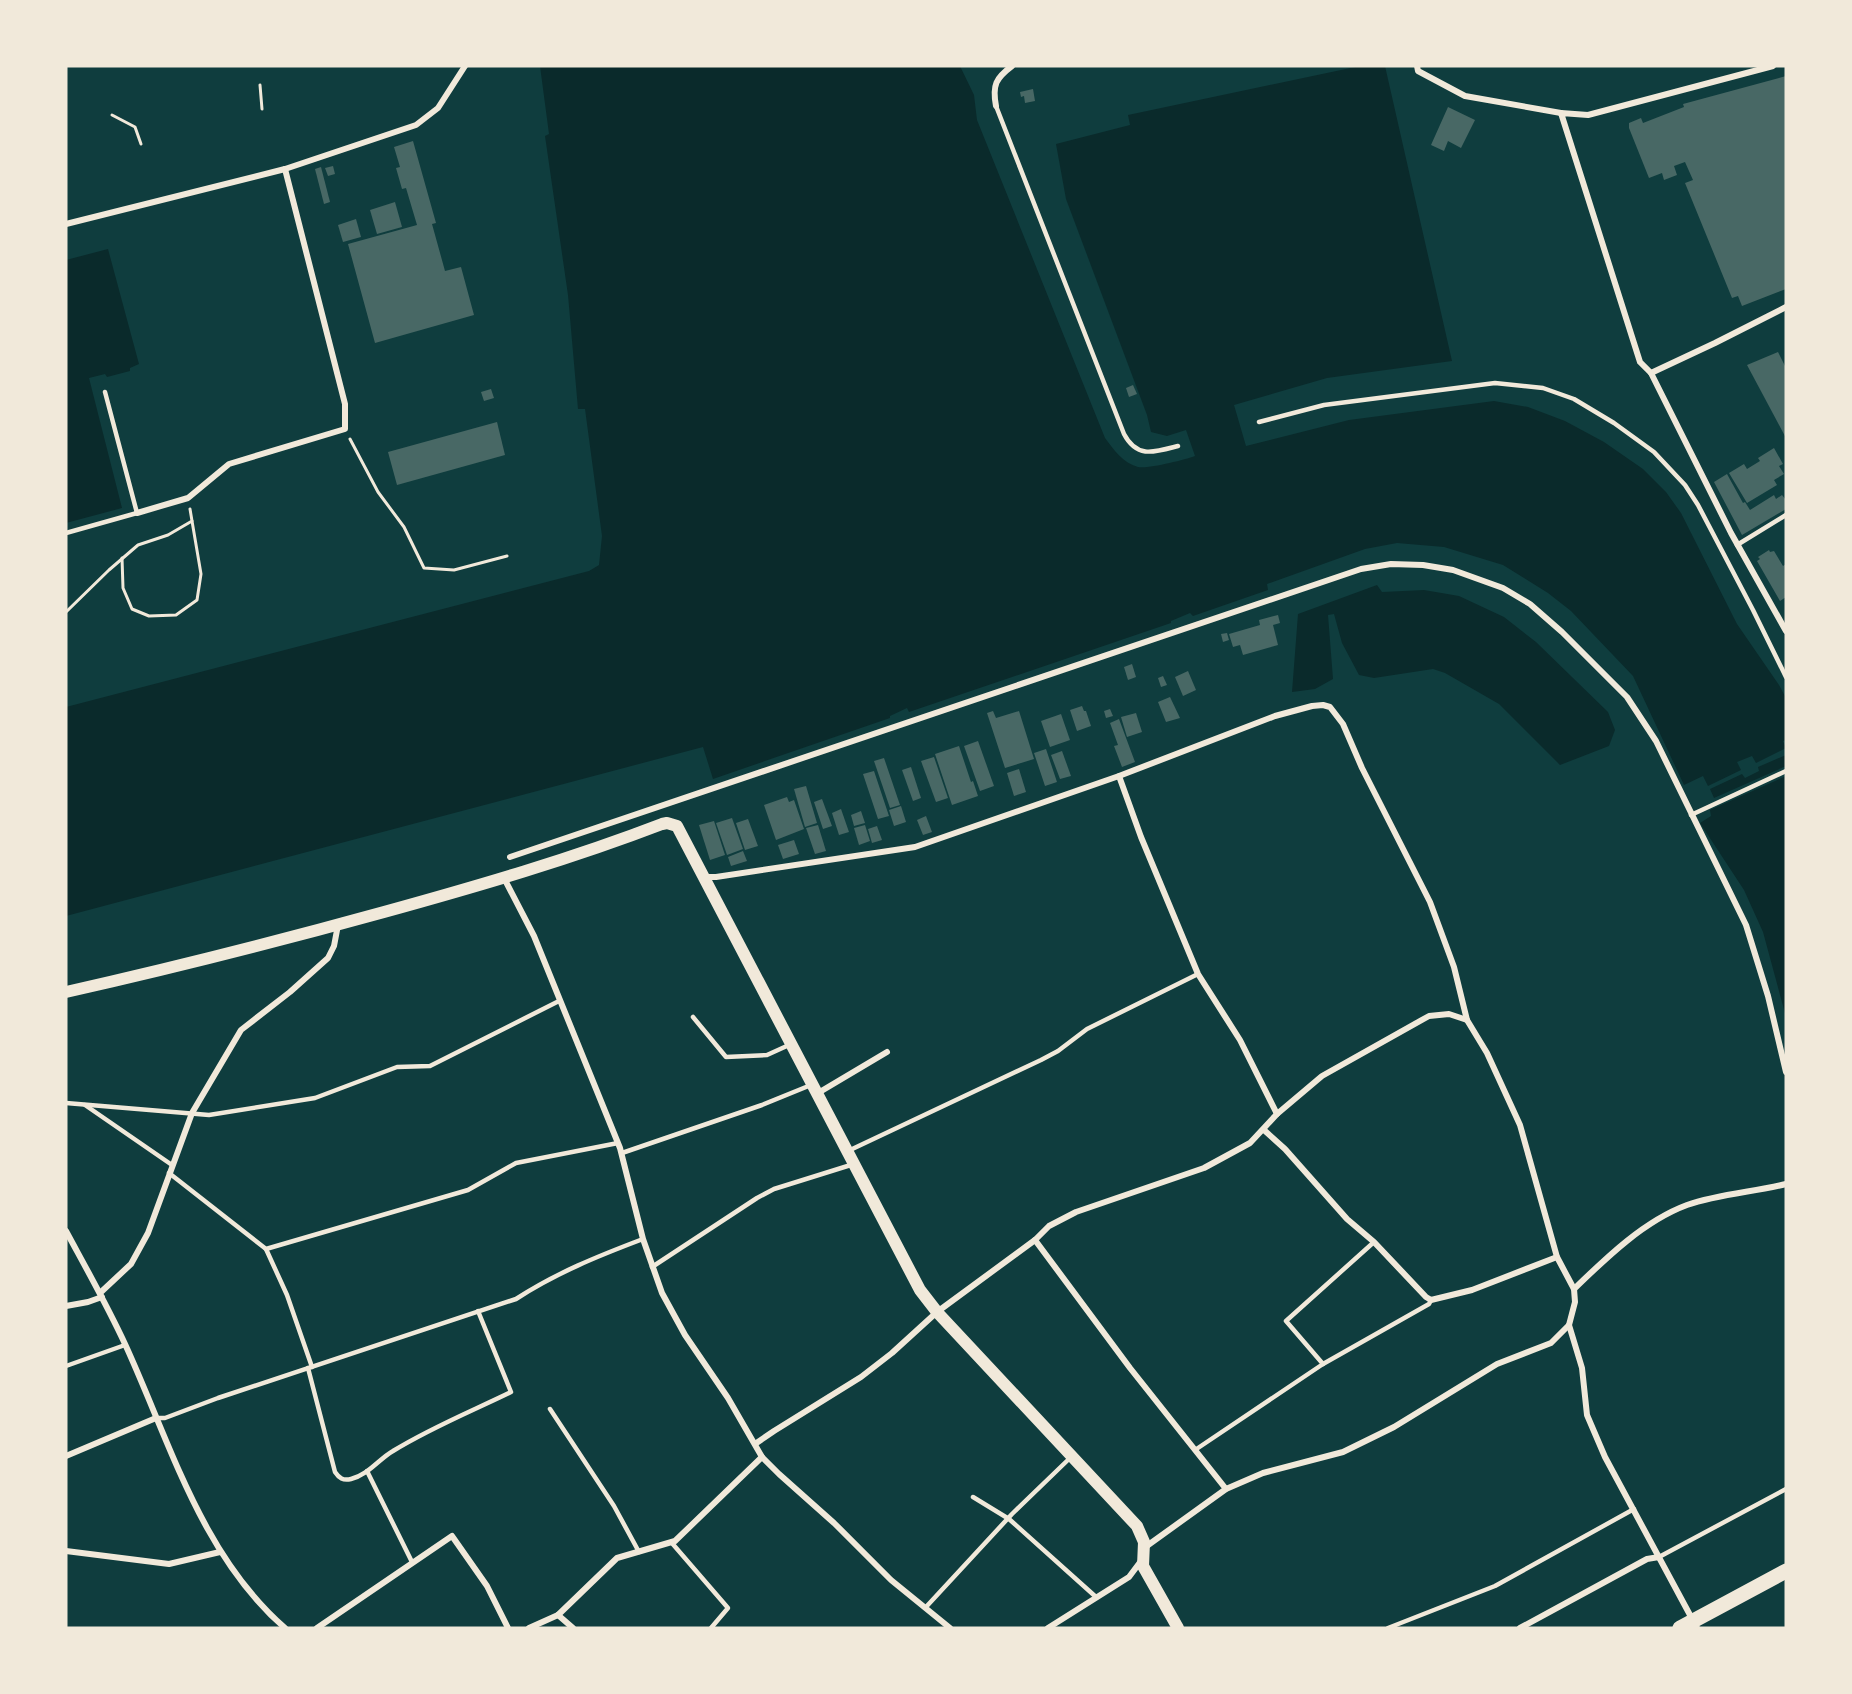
<svg xmlns="http://www.w3.org/2000/svg" width="1852" height="1694" font-family="Barlow,sans-serif">
  <style>
    .water { fill: #0a2a2b }
    .building { fill: #486865 }
    .lines { fill: none; stroke-linecap: round; stroke-linejoin: round }
    .path { stroke: #f1e9da; stroke-width: 3 }
    .service { stroke: #f1e9da; stroke-width: 4.5 }
    .minor { stroke: #f1e9da; stroke-width: 6 }
    .secondary { stroke: #f1e9da; stroke-width: 12 }
    .primary { stroke: #f1e9da; stroke-width: 15 }
  </style>
  <rect width="100%" height="100%" fill="#0f3d3e"/>
  <g class="water">
    <path d="M 540,66 L 960,66 L 974,95 L 977,120 L 1105,438 C 1114,450 1123,463 1138,467 C 1148,469 1184,460 1195,456 L 1186,430 L 1167,436 L 1151,432 L 1147,415 L 1066,199 L 1056,144 L 1130,125 L 1128,115 L 1360,66 L 1385,66 L 1452,361 L 1327,378 L 1234,405 L 1246,446 L 1349,420 L 1494,401 L 1528,407 L 1565,421 L 1604,442 L 1643,469 L 1666,492 L 1681,513 L 1737,624 L 1779,685 L 1786,698 L 1786,740 L 1783,741 L 1786,748 L 1756,763 L 1752,756 L 1737,762 L 1741,770 L 1708,786 L 1703,776 L 1684,785 L 1633,676 L 1571,611 L 1548,593 L 1503,565 L 1444,547 L 1397,543 L 1365,549 L 1267,584 L 1268,590 L 1193,616 L 1190,613 L 1171,621 L 1171,623 L 909,712 L 907,708 L 890,716 L 890,718 L 713,779 L 703,747 L 66,916 L 66,707 L 589,571 L 599,565 L 602,536 L 585,409 L 578,409 L 568,295 L 545,136 L 549,134 Z"/>
    <path d="M 108,249 L 139,364 L 130,368 L 130,371 L 107,377 L 105,374 L 89,378 L 122,508 L 66,523 L 66,260 Z"/>
    <path d="M 1377,585 L 1382,592 L 1424,590 L 1459,596 L 1504,617 L 1536,642 L 1608,712 L 1615,730 L 1609,746 L 1560,765 L 1499,704 L 1445,673 L 1433,669 L 1374,678 L 1359,675 L 1342,643 L 1334,614 L 1328,615 L 1333,679 L 1315,689 L 1292,692 L 1298,614 Z"/>
    <path d="M 1786,755 L 1786,766 L 1714,798 L 1710,789 L 1742,774 L 1745,778 L 1759,771 L 1758,767 Z"/>
    <path d="M 1786,776 L 1786,1017 L 1763,932 L 1744,890 L 1700,823 L 1711,816 L 1710,810 Z"/>
  </g>
  <g class="building">
    <path d="M 1786,76 L 1786,289 L 1742,306 L 1738,296 L 1732,298 L 1685,183 L 1693,180 L 1685,162 L 1674,166 L 1677,175 L 1664,180 L 1662,173 L 1649,178 L 1629,128 L 1629,123 L 1641,118 L 1643,123 L 1684,107 L 1683,104 Z"/>
    <path d="M 1033,89 L 1035,101 L 1025,103 L 1024,96 L 1021,97 L 1020,92 Z"/>
    <path d="M 1448,107 L 1475,120 L 1461,148 L 1448,141 L 1444,151 L 1431,145 Z"/>
    <path d="M 413,141 L 436,223 L 432,224 L 445,271 L 461,267 L 474,315 L 375,343 L 348,244 L 417,225 L 406,188 L 402,189 L 396,168 L 400,167 L 394,147 Z"/>
    <path d="M 333,166 L 335,174 L 328,176 L 325,168 Z"/>
    <path d="M 321,167 L 330,202 L 324,204 L 315,169 Z"/>
    <path d="M 395,202 L 402,227 L 377,234 L 370,210 Z"/>
    <path d="M 356,219 L 361,237 L 343,242 L 338,225 Z"/>
    <path d="M 1778,352 L 1786,368 L 1786,438 L 1747,365 Z"/>
    <path d="M 1133,385 L 1137,394 L 1129,397 L 1126,388 Z"/>
    <path d="M 491,389 L 494,398 L 484,401 L 481,392 Z"/>
    <path d="M 497,422 L 505,455 L 397,485 L 388,452 Z"/>
    <path d="M 1774,448 L 1783,464 L 1779,466 L 1784,474 L 1774,480 L 1777,485 L 1747,503 L 1729,473 L 1744,464 L 1747,469 L 1760,461 L 1758,458 Z"/>
    <path d="M 1727,474 L 1743,503 L 1745,502 L 1750,510 L 1774,495 L 1776,499 L 1782,495 L 1786,500 L 1786,509 L 1742,535 L 1714,482 Z"/>
    <path d="M 1769,550 L 1770,552 L 1774,551 L 1783,566 L 1786,564 L 1786,597 L 1780,601 L 1757,561 L 1760,559 L 1758,557 Z"/>
    <path d="M 1278,615 L 1280,623 L 1273,625 L 1278,645 L 1243,655 L 1240,645 L 1233,647 L 1229,634 L 1260,625 L 1259,620 Z"/>
    <path d="M 1227,633 L 1229,640 L 1223,642 L 1221,634 Z"/>
    <path d="M 1132,664 L 1136,677 L 1128,680 L 1124,667 Z"/>
    <path d="M 1188,671 L 1196,690 L 1183,696 L 1175,677 Z"/>
    <path d="M 1163,676 L 1167,685 L 1161,687 L 1158,678 Z"/>
    <path d="M 1170,697 L 1180,718 L 1166,722 L 1158,702 Z"/>
    <path d="M 1082,706 L 1084,711 L 1086,711 L 1091,726 L 1077,731 L 1070,710 Z"/>
    <path d="M 1110,709 L 1113,716 L 1106,718 L 1104,711 Z"/>
    <path d="M 993,711 L 996,718 L 1019,711 L 1034,759 L 1005,768 L 987,713 Z"/>
    <path d="M 1136,713 L 1142,732 L 1127,737 L 1121,717 Z"/>
    <path d="M 1061,714 L 1070,740 L 1050,747 L 1041,721 Z"/>
    <path d="M 1119,719 L 1135,762 L 1122,767 L 1114,746 L 1118,745 L 1110,723 Z"/>
    <path d="M 978,741 L 994,786 L 980,791 L 964,746 Z"/>
    <path d="M 959,746 L 971,782 L 973,781 L 978,796 L 952,805 L 935,754 Z"/>
    <path d="M 1046,749 L 1057,782 L 1045,786 L 1034,753 Z"/>
    <path d="M 1062,751 L 1071,776 L 1060,779 L 1051,755 Z"/>
    <path d="M 934,757 L 948,798 L 936,802 L 921,761 Z"/>
    <path d="M 884,758 L 900,805 L 890,808 L 874,761 Z"/>
    <path d="M 911,767 L 921,798 L 913,801 L 902,770 Z"/>
    <path d="M 1019,769 L 1026,792 L 1014,796 L 1007,773 Z"/>
    <path d="M 874,771 L 889,816 L 878,819 L 863,774 Z"/>
    <path d="M 806,786 L 817,823 L 805,827 L 794,789 Z"/>
    <path d="M 787,797 L 789,802 L 794,800 L 804,829 L 776,840 L 764,805 Z"/>
    <path d="M 822,799 L 832,826 L 823,829 L 814,802 Z"/>
    <path d="M 901,806 L 906,822 L 894,826 L 889,810 Z"/>
    <path d="M 841,809 L 849,832 L 839,835 L 832,813 Z"/>
    <path d="M 861,811 L 865,823 L 854,826 L 851,815 Z"/>
    <path d="M 926,816 L 932,832 L 923,835 L 917,820 Z"/>
    <path d="M 732,818 L 743,849 L 727,855 L 716,823 Z"/>
    <path d="M 748,819 L 758,846 L 745,850 L 736,823 Z"/>
    <path d="M 714,821 L 725,855 L 710,860 L 699,825 Z"/>
    <path d="M 818,825 L 826,851 L 815,854 L 806,828 Z"/>
    <path d="M 865,825 L 870,841 L 859,845 L 854,828 Z"/>
    <path d="M 877,826 L 882,840 L 872,843 L 868,829 Z"/>
    <path d="M 794,840 L 799,854 L 783,859 L 778,845 Z"/>
    <path d="M 743,851 L 747,861 L 731,866 L 728,857 Z"/>
  </g>
  <g class="lines">
    <g class="path">
      <path d="M 260,85 L 262,109"/>
      <path d="M 112,115 L 135,127 L 141,144"/>
      <path d="M 350,439 L 378,492 L 404,527 L 424,568 L 454,570 L 507,556"/>
      <path d="M 122,558 L 123,588 L 132,609 L 149,616 L 176,615 L 197,600 L 201,574 L 192,521"/>
      <path d="M 66,612 L 109,570 L 138,545 L 168,535 L 192,521 L 190,509"/>
    </g>
    <g class="service">
      <path d="M 996,106 L 1124,434 C 1137,459 1155,452 1178,446"/>
      <path d="M 1259,422 L 1324,405 L 1495,383 L 1543,388 L 1574,399 L 1614,423 L 1654,452 L 1685,485 L 1698,505 L 1753,610 L 1786,677"/>
      <path d="M 66,533 L 137,513 L 105,392"/>
      <path d="M 1737,545 L 1786,515"/>
      <path d="M 1691,815 L 1786,771"/>
      <path d="M 693,1017 L 726,1057 L 767,1055 L 789,1045"/>
      <path d="M 66,1103 L 209,1115 L 315,1098 L 397,1067 L 430,1066 L 559,1001"/>
      <path d="M 85,1105 L 172,1165"/>
      <path d="M 848,1151 L 1041,1060 L 1058,1051 L 1087,1029 L 1198,974"/>
      <path d="M 622,1153 L 762,1105 L 811,1085"/>
      <path d="M 169,1173 L 266,1249 L 468,1190 L 516,1163 L 618,1143"/>
      <path d="M 266,1249 L 287,1295 L 312,1367"/>
      <path d="M 652,1267 L 757,1198 L 774,1189 L 854,1164"/>
      <path d="M 1323,1364 L 1286,1321 L 1374,1242"/>
      <path d="M 66,1366 L 125,1345"/>
      <path d="M 308,1368 L 335,1472 C 339,1478 343,1481 351,1479 C 368,1475 379,1459 393,1451 C 430,1428 472,1411 511,1392 L 478,1311"/>
      <path d="M 550,1409 L 614,1506 L 639,1552"/>
      <path d="M 156,1418 L 165,1418 L 218,1398 L 516,1299 C 556,1273 598,1256 643,1239"/>
      <path d="M 1195,1450 L 1323,1364 L 1429,1304 L 1431,1300"/>
      <path d="M 367,1471 L 412,1562"/>
      <path d="M 973,1497 L 1009,1519 L 1096,1597"/>
      <path d="M 671,1542 L 728,1608 L 711,1628"/>
      <path d="M 1659,1557 L 1786,1489"/>
      <path d="M 926,1607 L 1012,1514 L 1070,1458"/>
      <path d="M 1388,1628 L 1495,1586 L 1634,1509"/>
    </g>
    <g class="minor">
      <path d="M 1417,66 L 1418,71 L 1465,96 L 1561,113"/>
      <path d="M 1773,66 L 1588,115 L 1561,113 L 1640,362 L 1651,373 L 1731,533 L 1786,631"/>
      <path d="M 996,106 C 992,85 996,78 1012,66"/>
      <path d="M 66,224 L 285,169 L 416,125 L 438,108 L 465,66"/>
      <path d="M 1651,373 L 1715,343 L 1786,307"/>
      <path d="M 137,513 L 188,498 L 229,464 L 345,429 L 345,404 L 285,169"/>
      <path d="M 1119,776 L 1141,837 L 1198,974 L 1240,1040 L 1277,1114"/>
      <path d="M 510,857 L 1361,569 L 1391,564 L 1423,565 L 1453,570 L 1503,588 L 1530,604 L 1562,632 L 1627,697 L 1656,741 L 1746,925 L 1768,996 L 1786,1072"/>
      <path d="M 703,877 L 716,877 L 915,847 L 1119,776 L 1275,716 L 1312,706 L 1323,705 L 1330,707 L 1343,724 L 1362,768 L 1430,902 L 1454,967 L 1467,1020 L 1487,1053 L 1520,1125 L 1557,1257 L 1574,1289 L 1575,1302 L 1569,1325 L 1551,1343 L 1497,1364 L 1394,1427 L 1343,1452 L 1263,1473 L 1226,1489 L 1144,1548"/>
      <path d="M 504,878 L 534,936 L 620,1148 L 643,1239 L 662,1293 L 685,1335 L 728,1398 L 762,1457 L 779,1474 L 834,1523 L 891,1580 L 950,1628"/>
      <path d="M 818,1093 L 887,1052"/>
      <path d="M 1264,1130 L 1285,1149 L 1347,1219 L 1374,1242 L 1426,1297 L 1431,1300 L 1472,1290 L 1557,1257"/>
      <path d="M 66,1231 C 86,1268 107,1305 125,1344 C 170,1442 201,1555 285,1628"/>
      <path d="M 1035,1240 L 1130,1368 L 1226,1489"/>
      <path d="M 1574,1289 C 1607,1257 1644,1221 1687,1205 C 1719,1194 1754,1192 1786,1184"/>
      <path d="M 100,1293 L 131,1264 L 148,1233 L 192,1113 L 241,1030 L 290,992 L 328,958 L 334,946 L 338,925"/>
      <path d="M 66,1306 L 88,1302 L 102,1297"/>
      <path d="M 1569,1325 L 1582,1368 L 1587,1415 L 1605,1457 L 1697,1628"/>
      <path d="M 755,1444 L 774,1431 L 861,1377 L 892,1353 L 937,1312 L 1035,1240 L 1049,1226 L 1076,1212 L 1204,1168 L 1250,1143 L 1277,1114 L 1322,1076 L 1429,1016 L 1449,1014 L 1467,1020"/>
      <path d="M 66,1456 L 156,1418"/>
      <path d="M 66,1551 L 169,1564 L 220,1552"/>
      <path d="M 558,1615 L 573,1628"/>
      <path d="M 317,1628 L 452,1536 L 487,1586 L 508,1628"/>
      <path d="M 529,1628 L 558,1615 L 617,1558 L 675,1541 L 762,1457"/>
      <path d="M 1048,1628 L 1129,1577 L 1141,1561"/>
      <path d="M 1520,1628 L 1647,1559 L 1659,1557"/>
    </g>
    <path class="secondary" d="M 66,992 C 173,968 279,941 384,912 C 478,886 571,859 662,824 L 667,823 L 677,826 L 920,1290 L 937,1312 L 1137,1526 L 1144,1542 L 1143,1566 L 1178,1628"/>
    <path class="primary" d="M 1680,1628 L 1786,1571"/>
  </g>
  <rect width="1852" height="1694" fill="none" stroke="#f1e9da" stroke-width="135"/>
</svg>
